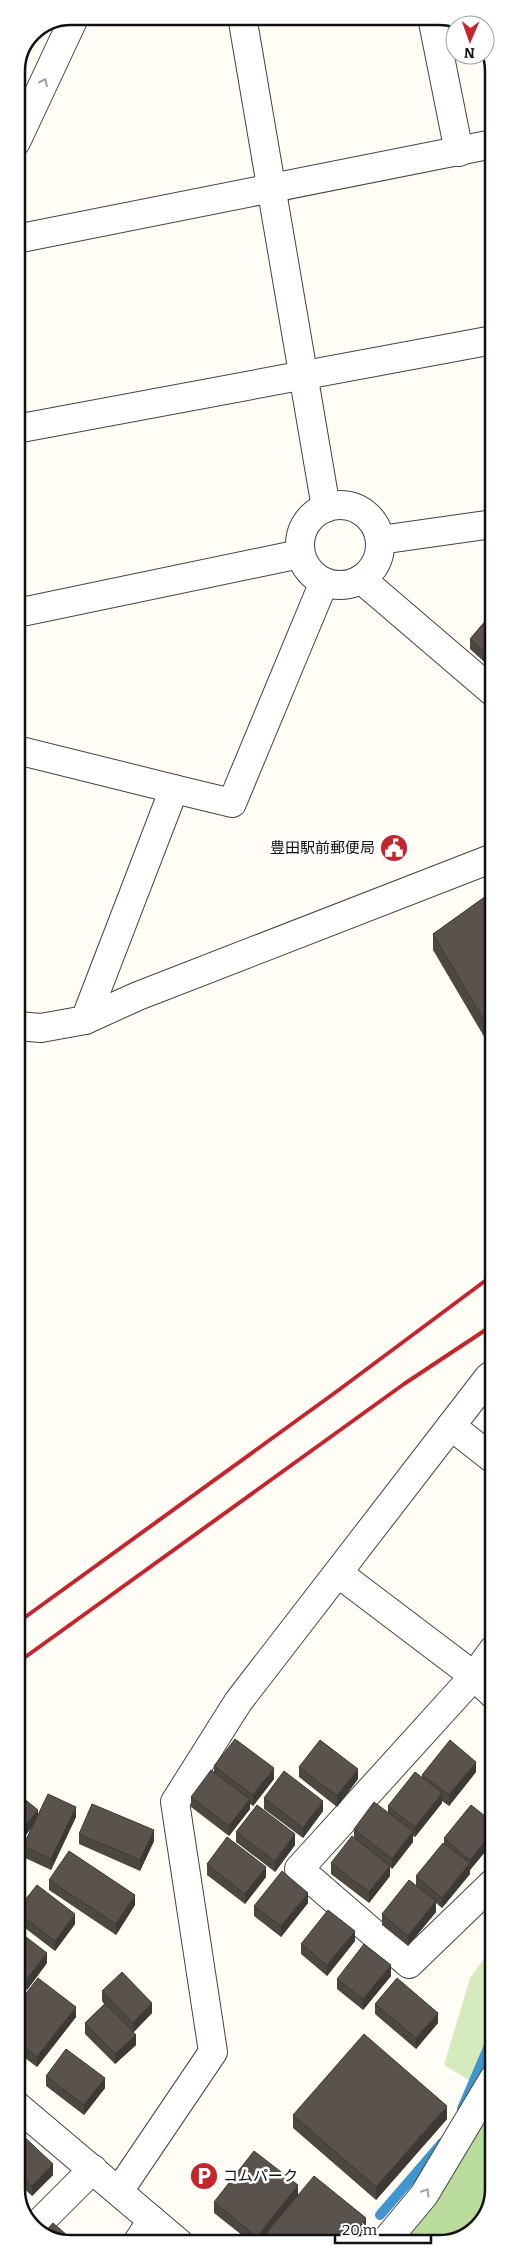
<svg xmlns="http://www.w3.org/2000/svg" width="510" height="2260" font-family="Bitter,'Noto Sans JP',serif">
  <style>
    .green { fill: #d5ebbd }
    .forest { fill: #b9dc9c }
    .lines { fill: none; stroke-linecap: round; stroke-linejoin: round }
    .stream { stroke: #3f96cf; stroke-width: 10 }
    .minor-casing { stroke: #444; stroke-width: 30 }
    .minor { stroke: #fff; stroke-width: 28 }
    .rail { stroke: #c4262e; stroke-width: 4 }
    .wall { fill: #4d4742 }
    .shaded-wall { fill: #3f3936 }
    .building { fill: #5a524d; stroke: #3f3936 }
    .oneway { stroke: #a0a0a0 }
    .labels { text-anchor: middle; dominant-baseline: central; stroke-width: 5; stroke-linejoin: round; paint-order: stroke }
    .poi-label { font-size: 15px; fill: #111; stroke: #fff; text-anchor: end }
    .rim { fill: none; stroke: #111; stroke-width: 2.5 }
  </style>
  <rect width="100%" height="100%" fill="#fffdf5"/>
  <path class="green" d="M 494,1945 L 494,2040 L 469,2080 L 444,2065 L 470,1978 Z"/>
  <path class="forest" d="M 494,2104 L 494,2189 L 480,2225 L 449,2243 L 400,2243 Z"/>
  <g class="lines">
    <g class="stream">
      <path d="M 462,2109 L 494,2034"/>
      <path d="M 380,2215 L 442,2143"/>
    </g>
    <defs>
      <g id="minor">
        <path d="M 242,16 L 326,508"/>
        <path d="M 432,17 L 459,152"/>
        <path d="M 16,142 L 75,16"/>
        <path d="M 16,239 L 493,144"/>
        <path d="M 16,429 L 493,340"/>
        <circle cx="340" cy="545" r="40"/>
        <path d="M 380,540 L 493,524"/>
        <path d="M 361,579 L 493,692"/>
        <path d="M 17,613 L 300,554"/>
        <path d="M 17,750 L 174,789"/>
        <path d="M 85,1020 L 174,789 L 232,803 L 324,582"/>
        <path d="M 17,1026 L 41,1028 L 85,1020 L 138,996 L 493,858"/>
        <path d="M 451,1426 L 493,1459"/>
        <path d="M 338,1573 L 474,1676 L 494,1695"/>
        <path d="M 493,1650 L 474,1676 L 299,1869 L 409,1964 L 494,1882"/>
        <path d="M 17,2106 L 179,2243"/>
        <path d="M 119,2191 L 213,2052 L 175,1802 L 238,1702 L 488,1378 L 493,1374"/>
        <path d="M 34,2228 L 93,2169"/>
        <path d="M 137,2243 L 152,2220"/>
        <path d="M 384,2243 L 424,2195 L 494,2078"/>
      </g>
    </defs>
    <use href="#minor" class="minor-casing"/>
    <use href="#minor" class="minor"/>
    <g class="rail">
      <path d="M 17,1623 L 336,1392 L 493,1275"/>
      <path d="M 17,1663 L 404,1384 L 493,1325"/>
    </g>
  </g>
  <g class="wall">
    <path d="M 485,46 L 493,61 L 493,69 L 484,55 L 485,55 Z"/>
    <path d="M 493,612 L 493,670 L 470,649 L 470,639 Z"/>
    <path d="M 493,891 L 493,1043 L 489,1045 L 433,950 L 433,934 Z"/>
    <path d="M 214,1766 L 274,1779 L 253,1806 L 250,1804 L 250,1809 L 229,1836 L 191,1807 L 191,1797 L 214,1772 Z"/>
    <path d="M 299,1767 L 358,1779 L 337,1807 L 299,1777 Z"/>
    <path d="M 476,1772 L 449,1806 L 442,1801 L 442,1803 L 415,1837 L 413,1836 L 413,1842 L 392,1869 L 390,1867 L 390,1876 L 369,1903 L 331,1874 L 331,1863 L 354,1838 L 354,1829 L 388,1813 L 388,1806 L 422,1777 L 422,1775 Z"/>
    <path d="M 17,1793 L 38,1815 L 76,1817 L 51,1870 L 23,1857 L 23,1846 L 32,1827 L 17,1846 Z"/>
    <path d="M 264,1798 L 323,1811 L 303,1838 L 264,1809 Z"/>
    <path d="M 494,1823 L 494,1841 L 470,1870 L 470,1874 L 442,1908 L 436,1903 L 436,1912 L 408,1946 L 382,1925 L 382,1914 L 416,1886 L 416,1876 L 444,1843 L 444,1838 Z"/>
    <path d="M 236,1832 L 295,1845 L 275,1872 L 236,1842 Z"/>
    <path d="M 79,1834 L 154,1841 L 140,1871 L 79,1844 Z"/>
    <path d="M 207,1864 L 266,1877 L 245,1904 L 207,1875 Z"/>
    <path d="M 49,1880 L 135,1905 L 116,1935 L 49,1890 Z"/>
    <path d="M 308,1903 L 281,1937 L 254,1916 L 254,1906 Z"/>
    <path d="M 17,1910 L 75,1924 L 55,1951 L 17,1922 Z"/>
    <path d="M 17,1930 L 47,1963 L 27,1990 L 17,1983 Z"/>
    <path d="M 355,1941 L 327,1976 L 301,1954 L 301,1944 Z"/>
    <path d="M 391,1976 L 363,2010 L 337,1989 L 337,1979 Z"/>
    <path d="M 102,1991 L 152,2013 L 133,2032 L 136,2045 L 115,2064 L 85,2034 L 85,2023 L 104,2004 L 102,2001 Z"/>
    <path d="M 375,2004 L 438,2023 L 416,2049 L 375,2014 Z"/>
    <path d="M 17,2005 L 76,2017 L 37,2067 L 17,2052 Z"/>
    <path d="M 46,2076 L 105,2088 L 84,2115 L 46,2086 Z"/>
    <path d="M 293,2115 L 447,2119 L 376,2200 L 293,2128 Z"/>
    <path d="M 17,2130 L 53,2175 L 32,2196 L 17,2182 Z"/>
    <path d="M 298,2195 L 366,2231 L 356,2243 L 252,2243 L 214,2213 L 214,2202 Z"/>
  </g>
  <g class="shaded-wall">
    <path d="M 493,1028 L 493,1043 L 489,1045 L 489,1029 Z"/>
    <path d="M 476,1762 L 476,1772 L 449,1806 L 449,1795 Z"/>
    <path d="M 274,1768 L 274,1779 L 253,1806 L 253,1795 Z"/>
    <path d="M 358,1769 L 358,1779 L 337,1807 L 337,1796 Z"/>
    <path d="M 442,1793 L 442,1803 L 415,1837 L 415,1827 Z"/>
    <path d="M 250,1799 L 250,1809 L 229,1836 L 229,1826 Z"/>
    <path d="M 323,1801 L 323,1811 L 303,1838 L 303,1828 Z"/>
    <path d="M 76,1807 L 76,1817 L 51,1870 L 51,1859 Z"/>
    <path d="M 38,1810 L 38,1820 L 17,1846 L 17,1836 Z"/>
    <path d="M 154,1830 L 154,1841 L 140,1871 L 140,1860 Z"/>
    <path d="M 413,1831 L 413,1842 L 392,1869 L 392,1859 Z"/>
    <path d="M 494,1831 L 494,1841 L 470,1870 L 470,1860 Z"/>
    <path d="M 295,1834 L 295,1845 L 275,1872 L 275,1861 Z"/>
    <path d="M 20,1856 L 20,1867 L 17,1870 L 17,1860 Z"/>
    <path d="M 470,1863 L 470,1874 L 442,1908 L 442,1898 Z"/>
    <path d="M 390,1866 L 390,1876 L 369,1903 L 369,1892 Z"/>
    <path d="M 266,1867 L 266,1877 L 245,1904 L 245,1894 Z"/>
    <path d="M 308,1893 L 308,1903 L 281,1937 L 281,1926 Z"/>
    <path d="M 135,1895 L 135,1905 L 116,1935 L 116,1924 Z"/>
    <path d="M 436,1901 L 436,1912 L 408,1946 L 408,1936 Z"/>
    <path d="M 75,1914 L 75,1924 L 55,1951 L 55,1941 Z"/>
    <path d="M 355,1931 L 355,1941 L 327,1976 L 327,1965 Z"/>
    <path d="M 47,1953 L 47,1963 L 27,1990 L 27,1979 Z"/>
    <path d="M 391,1965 L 391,1976 L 363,2010 L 363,1999 Z"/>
    <path d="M 152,2003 L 152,2013 L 133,2033 L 133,2023 Z"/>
    <path d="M 76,2007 L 76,2017 L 37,2067 L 37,2057 Z"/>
    <path d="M 438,2013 L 438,2023 L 416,2049 L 416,2038 Z"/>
    <path d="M 136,2035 L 136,2045 L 115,2064 L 115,2054 Z"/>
    <path d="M 105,2078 L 105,2088 L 84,2115 L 84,2105 Z"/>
    <path d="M 447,2106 L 447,2119 L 376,2200 L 376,2187 Z"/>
    <path d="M 53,2164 L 53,2175 L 32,2196 L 32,2186 Z"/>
    <path d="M 298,2185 L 298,2195 L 260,2243 L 257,2243 L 257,2237 Z"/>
    <path d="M 366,2218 L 366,2231 L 356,2243 L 345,2243 Z"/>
  </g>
  <g class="building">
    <path d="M 493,612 L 493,660 L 470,639 Z"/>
    <path d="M 493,891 L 493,1028 L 489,1029 L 433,934 Z"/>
    <path d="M 235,1739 L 274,1768 L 253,1795 L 214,1766 Z"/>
    <path d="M 320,1740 L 358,1769 L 337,1796 L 299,1767 Z"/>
    <path d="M 450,1740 L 476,1762 L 449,1795 L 422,1775 Z"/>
    <path d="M 211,1770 L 250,1799 L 229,1826 L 191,1797 Z"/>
    <path d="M 284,1771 L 323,1801 L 303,1828 L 264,1798 Z"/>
    <path d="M 415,1772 L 442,1793 L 415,1827 L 388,1806 Z"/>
    <path d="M 17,1793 L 38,1810 L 17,1836 Z"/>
    <path d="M 48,1794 L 76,1807 L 51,1859 L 23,1846 Z"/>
    <path d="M 374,1802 L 413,1831 L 392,1859 L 354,1829 Z"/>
    <path d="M 92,1804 L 154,1830 L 140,1860 L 79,1834 Z"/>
    <path d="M 257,1805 L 295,1834 L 275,1861 L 236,1832 Z"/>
    <path d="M 471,1805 L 494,1823 L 494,1831 L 470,1860 L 444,1838 Z"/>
    <path d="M 352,1836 L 390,1866 L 369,1892 L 331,1863 Z"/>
    <path d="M 227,1837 L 266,1867 L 245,1894 L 207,1864 Z"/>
    <path d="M 443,1843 L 470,1863 L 442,1898 L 416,1876 Z"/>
    <path d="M 69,1851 L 135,1895 L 116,1924 L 49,1880 Z"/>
    <path d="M 282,1871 L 308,1893 L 281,1926 L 254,1906 Z"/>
    <path d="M 409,1880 L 436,1901 L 408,1936 L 382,1914 Z"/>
    <path d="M 37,1885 L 75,1914 L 55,1941 L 17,1912 L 17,1910 Z"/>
    <path d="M 328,1910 L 355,1931 L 327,1965 L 301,1944 Z"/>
    <path d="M 17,1930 L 47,1953 L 27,1979 L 17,1972 Z"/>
    <path d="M 364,1944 L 391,1965 L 363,1999 L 337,1979 Z"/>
    <path d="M 122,1972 L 152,2003 L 133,2023 L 102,1991 Z"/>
    <path d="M 38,1978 L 76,2007 L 37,2057 L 17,2041 L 17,2005 Z"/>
    <path d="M 397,1978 L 438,2013 L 416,2038 L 375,2004 Z"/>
    <path d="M 105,2004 L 136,2035 L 115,2054 L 85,2023 Z"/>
    <path d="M 364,2034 L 447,2106 L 376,2187 L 293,2115 Z"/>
    <path d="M 66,2049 L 105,2078 L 84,2105 L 46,2076 Z"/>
    <path d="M 17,2130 L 53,2164 L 32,2186 L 17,2172 Z"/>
    <path d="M 254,2151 L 298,2185 L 257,2237 L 214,2202 Z"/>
    <path d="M 314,2176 L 366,2218 L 345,2243 L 258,2243 Z"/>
    <path d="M 53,2223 L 76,2243 L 64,2243 L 43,2234 Z"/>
  </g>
  <defs><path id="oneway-chevron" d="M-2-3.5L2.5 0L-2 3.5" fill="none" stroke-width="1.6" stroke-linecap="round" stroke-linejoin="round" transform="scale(1.25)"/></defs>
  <g class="oneway">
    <use href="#oneway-chevron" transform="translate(44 82) rotate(-65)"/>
    <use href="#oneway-chevron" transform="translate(426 2192) rotate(-57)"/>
  </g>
  <defs>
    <symbol id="civic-disc" viewBox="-11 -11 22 22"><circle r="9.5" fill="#c4262e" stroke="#fff"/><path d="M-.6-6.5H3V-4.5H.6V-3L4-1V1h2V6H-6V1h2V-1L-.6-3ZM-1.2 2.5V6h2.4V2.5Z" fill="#fff"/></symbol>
    <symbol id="parking-disc" viewBox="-11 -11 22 22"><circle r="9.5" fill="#c4262e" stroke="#fff"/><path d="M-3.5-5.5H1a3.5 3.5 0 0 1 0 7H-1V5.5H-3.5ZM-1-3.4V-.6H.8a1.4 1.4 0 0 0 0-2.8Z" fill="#fff"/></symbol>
  </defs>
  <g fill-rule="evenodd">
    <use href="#civic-disc" x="378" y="832" width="32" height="32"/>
    <use href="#parking-disc" x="188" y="2160" width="32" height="32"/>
  </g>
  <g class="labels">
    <g class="poi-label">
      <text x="375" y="848">豊田駅前郵便局</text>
      <text x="223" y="2176" text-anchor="start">コムパーク</text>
    </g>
  </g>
  <path d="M0 0H510V2260H0ZM71 25H439A46 46 0 0 1 485 71V2189A46 46 0 0 1 439 2235H71A46 46 0 0 1 25 2189V71A46 46 0 0 1 71 25Z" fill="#fff" fill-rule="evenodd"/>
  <path class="rim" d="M71 25H439A46 46 0 0 1 485 71V2189A46 46 0 0 1 439 2235H71A46 46 0 0 1 25 2189V71A46 46 0 0 1 71 25Z"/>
  <g transform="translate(470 40) rotate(182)"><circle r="24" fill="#ffffff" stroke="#a0a0a0"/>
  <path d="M0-4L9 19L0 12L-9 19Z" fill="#c4262e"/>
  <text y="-8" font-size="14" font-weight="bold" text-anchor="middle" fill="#111111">N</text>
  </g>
  <path d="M335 2235v8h96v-8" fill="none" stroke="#111111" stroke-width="2.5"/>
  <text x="342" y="2235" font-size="15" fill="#111111" stroke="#ffffff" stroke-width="4" paint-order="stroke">20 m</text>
</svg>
